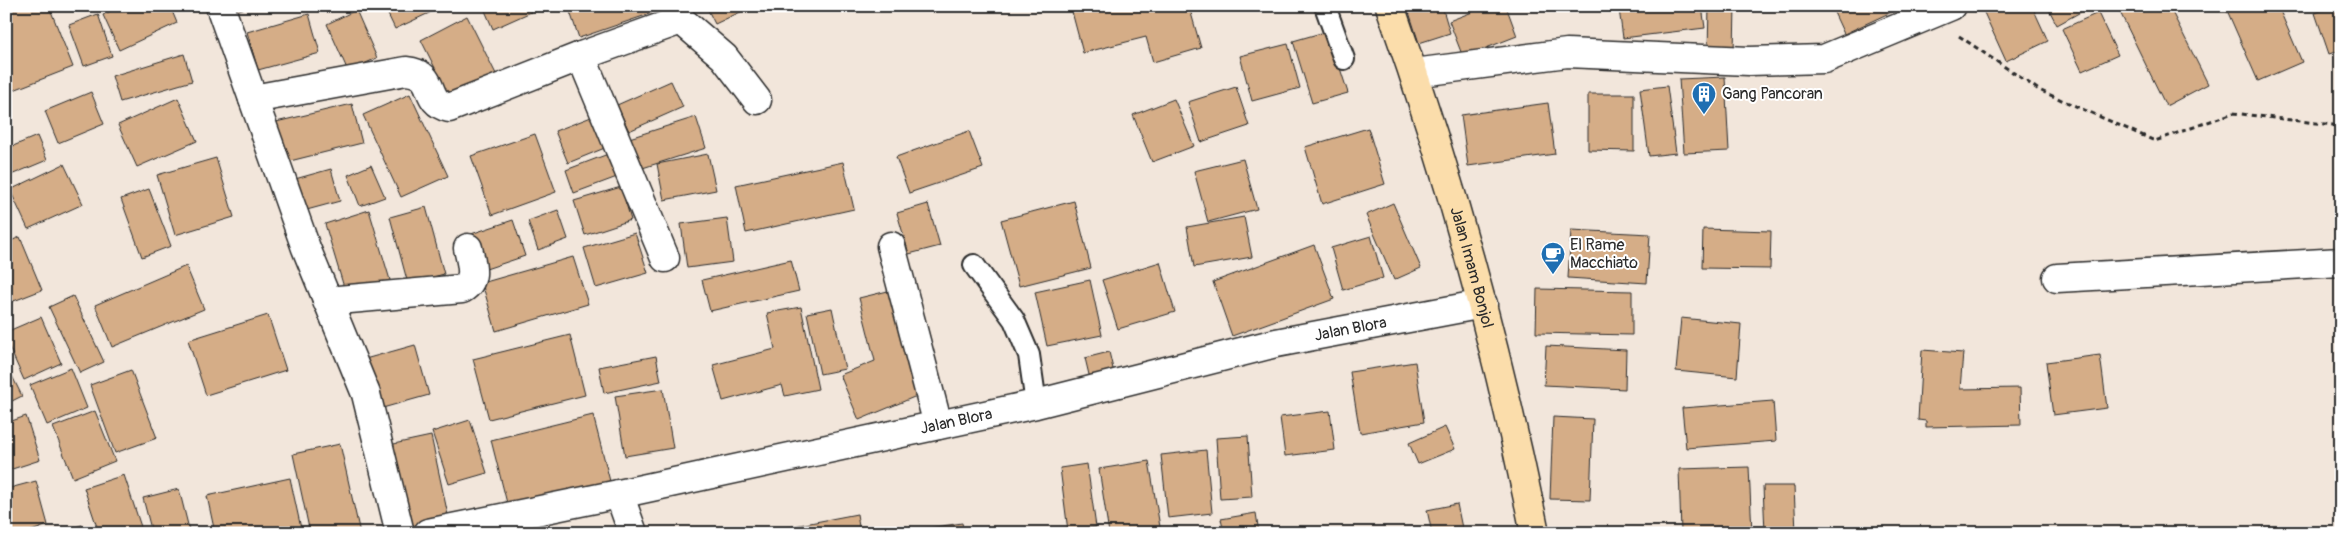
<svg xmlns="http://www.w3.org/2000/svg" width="2347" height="539" font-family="Pangolin,sans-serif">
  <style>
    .building { fill: #d5ad87; stroke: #2b2b2b }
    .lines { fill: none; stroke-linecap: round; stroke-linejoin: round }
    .service-casing { stroke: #2b2b2b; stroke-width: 24 }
    .minor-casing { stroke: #2b2b2b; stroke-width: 31 }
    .trunk-casing { stroke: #2b2b2b; stroke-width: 31 }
    .path { stroke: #2b2b2b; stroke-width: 3; stroke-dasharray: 5 4; stroke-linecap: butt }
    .service { stroke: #fff; stroke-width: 20 }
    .minor { stroke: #fff; stroke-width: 28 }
    .trunk { stroke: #fbddab; stroke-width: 28 }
    .labels { text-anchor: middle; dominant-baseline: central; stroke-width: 4; stroke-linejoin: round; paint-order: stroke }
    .poi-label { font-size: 16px; fill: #2b2b2b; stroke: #fff; text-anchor: start }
    .street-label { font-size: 16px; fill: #2b2b2b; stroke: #fff }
  </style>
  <rect width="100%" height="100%" fill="#f2e6db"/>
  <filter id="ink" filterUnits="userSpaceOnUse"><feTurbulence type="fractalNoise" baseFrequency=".02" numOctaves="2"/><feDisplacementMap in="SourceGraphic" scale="10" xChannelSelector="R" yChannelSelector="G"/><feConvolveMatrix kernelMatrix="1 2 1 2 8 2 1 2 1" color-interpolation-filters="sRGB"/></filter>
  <g filter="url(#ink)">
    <g class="building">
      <path d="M 6,6 L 49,6 L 73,67 L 6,93 Z"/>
      <path d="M 120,6 L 170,6 L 177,23 L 119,50 L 103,15 Z"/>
      <path d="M 226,6 L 253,6 L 228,13 Z"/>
      <path d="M 384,6 L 444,6 L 395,29 Z"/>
      <path d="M 483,6 L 528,6 L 531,12 L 493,29 Z"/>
      <path d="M 568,6 L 649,6 L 652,13 L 579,38 Z"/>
      <path d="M 706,6 L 753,6 L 715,24 Z"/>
      <path d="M 1076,6 L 1189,6 L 1201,48 L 1153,62 L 1146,37 L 1083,53 L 1071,8 Z"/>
      <path d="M 1407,6 L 1442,6 L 1450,33 L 1419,43 Z"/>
      <path d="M 1488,6 L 1506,6 L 1517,36 L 1463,57 L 1449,21 Z"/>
      <path d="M 1640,6 L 1702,6 L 1705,28 L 1623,38 L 1619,9 Z"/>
      <path d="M 1709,6 L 1735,6 L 1734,52 L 1708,51 Z"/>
      <path d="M 1831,6 L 1899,6 L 1900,8 L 1844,34 Z"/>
      <path d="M 1981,6 L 2032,6 L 2048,41 L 2006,61 Z"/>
      <path d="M 2047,6 L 2087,6 L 2088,8 L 2057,25 Z"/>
      <path d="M 2117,6 L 2169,6 L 2208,84 L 2166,106 Z"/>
      <path d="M 2229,6 L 2278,6 L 2302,62 L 2258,81 L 2226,8 Z"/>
      <path d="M 2335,6 L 2341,6 L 2341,50 L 2329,54 L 2315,13 Z"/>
      <path d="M 356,10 L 377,58 L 348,71 L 327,24 Z"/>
      <path d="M 2098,13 L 2118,55 L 2082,71 L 2062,29 Z"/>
      <path d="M 98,14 L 112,56 L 84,66 L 69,25 Z"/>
      <path d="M 309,14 L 320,53 L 258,70 L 247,32 Z"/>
      <path d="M 467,16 L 497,76 L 451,100 L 421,40 Z"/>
      <path d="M 1328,31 L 1348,93 L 1312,103 L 1293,41 Z"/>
      <path d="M 1288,44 L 1300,88 L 1252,101 L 1240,56 Z"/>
      <path d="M 184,54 L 192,81 L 120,102 L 112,76 Z"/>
      <path d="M 1725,77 L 1729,151 L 1684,153 L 1679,79 Z"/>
      <path d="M 671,81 L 683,107 L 629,131 L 617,105 Z"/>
      <path d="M 1667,86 L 1676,153 L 1649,156 L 1640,89 Z"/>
      <path d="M 1236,87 L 1249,126 L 1201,142 L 1188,102 Z"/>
      <path d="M 91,92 L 104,124 L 58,143 L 45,111 Z"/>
      <path d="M 410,94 L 448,176 L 401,197 L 363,115 Z"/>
      <path d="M 1588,94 L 1634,94 L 1634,151 L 1588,150 Z"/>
      <path d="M 178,98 L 197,141 L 137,167 L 118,125 Z"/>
      <path d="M 1174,99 L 1194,146 L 1152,162 L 1133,115 Z"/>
      <path d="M 1548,103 L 1555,154 L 1468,166 L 1461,115 Z"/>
      <path d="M 352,104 L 362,143 L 286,162 L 276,122 Z"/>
      <path d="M 599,114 L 612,145 L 568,163 L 555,131 Z"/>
      <path d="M 696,117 L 706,148 L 633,171 L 623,140 Z"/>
      <path d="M 1368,128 L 1385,184 L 1322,204 L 1305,147 Z"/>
      <path d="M 969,131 L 983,168 L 909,193 L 896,157 Z"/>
      <path d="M 535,134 L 556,192 L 492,215 L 471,156 Z"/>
      <path d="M 37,136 L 47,160 L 11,175 L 6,163 L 6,149 Z"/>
      <path d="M 616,151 L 625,174 L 574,193 L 566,170 Z"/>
      <path d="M 708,154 L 716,190 L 664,200 L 657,164 Z"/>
      <path d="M 216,158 L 234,217 L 175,235 L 157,175 Z"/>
      <path d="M 1243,159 L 1257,209 L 1208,222 L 1194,171 Z"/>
      <path d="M 843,162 L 854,209 L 746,233 L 736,185 Z"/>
      <path d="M 64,164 L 83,204 L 28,229 L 10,190 Z"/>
      <path d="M 371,165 L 385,197 L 360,206 L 348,175 Z"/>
      <path d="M 331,169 L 340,201 L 303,211 L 295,179 Z"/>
      <path d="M 621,187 L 631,220 L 585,235 L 574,201 Z"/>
      <path d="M 149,189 L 171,246 L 142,257 L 121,199 Z"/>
      <path d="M 1074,201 L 1091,268 L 1019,286 L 1001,220 Z"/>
      <path d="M 1393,203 L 1421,268 L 1394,280 L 1366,215 Z"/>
      <path d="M 928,204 L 940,246 L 909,254 L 897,213 Z"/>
      <path d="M 426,207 L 444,274 L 408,284 L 390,217 Z"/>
      <path d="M 369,210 L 390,280 L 346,294 L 325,224 Z"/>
      <path d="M 558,210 L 568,239 L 538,250 L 528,221 Z"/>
      <path d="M 1244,217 L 1252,257 L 1194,267 L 1187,227 Z"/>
      <path d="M 727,218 L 733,262 L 687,268 L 681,224 Z"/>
      <path d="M 513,220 L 525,256 L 483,270 L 471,234 Z"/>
      <path d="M 1703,229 L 1771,231 L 1770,269 L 1702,268 Z"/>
      <path d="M 1571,230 L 1650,234 L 1647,283 L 1568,278 Z"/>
      <path d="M 635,233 L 648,273 L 596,288 L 584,248 Z"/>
      <path d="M 1371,236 L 1383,278 L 1343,290 L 1331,248 Z"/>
      <path d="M 20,237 L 42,290 L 6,304 L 6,243 Z"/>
      <path d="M 1314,245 L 1334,299 L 1232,336 L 1213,282 Z"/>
      <path d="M 573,257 L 588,304 L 496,331 L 482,283 Z"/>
      <path d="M 791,260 L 799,291 L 710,311 L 702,280 Z"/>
      <path d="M 1160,262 L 1175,312 L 1118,329 L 1102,280 Z"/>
      <path d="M 186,266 L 204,309 L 112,347 L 95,305 Z"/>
      <path d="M 1090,280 L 1102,335 L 1047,346 L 1035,292 Z"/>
      <path d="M 1537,289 L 1632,291 L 1632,335 L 1536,333 Z"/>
      <path d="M 892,290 L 919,395 L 859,420 L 840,375 L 875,361 L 859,298 Z"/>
      <path d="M 73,296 L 104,362 L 80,373 L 49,307 Z"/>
      <path d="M 801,307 L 818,389 L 785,396 L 782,385 L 723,401 L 713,365 L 775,349 L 767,313 Z"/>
      <path d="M 832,308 L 845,369 L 820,374 L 807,313 Z"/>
      <path d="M 268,315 L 286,370 L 206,395 L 188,340 Z"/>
      <path d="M 41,317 L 61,363 L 24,380 L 6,340 L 6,332 Z"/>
      <path d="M 1681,318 L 1741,324 L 1737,377 L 1676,371 Z"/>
      <path d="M 570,335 L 585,395 L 489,419 L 473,359 Z"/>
      <path d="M 415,345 L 429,395 L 379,409 L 365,359 Z"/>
      <path d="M 1546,346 L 1626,350 L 1625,389 L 1544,385 Z"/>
      <path d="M 1922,350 L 1963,353 L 1960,389 L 2020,388 L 2021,425 L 1926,427 L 1926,421 L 1918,420 Z"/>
      <path d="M 1109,352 L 1114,373 L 1090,379 L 1085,358 Z"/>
      <path d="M 2100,355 L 2107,408 L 2053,415 L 2046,362 Z"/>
      <path d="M 656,356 L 661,381 L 604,393 L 599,367 Z"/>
      <path d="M 1415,362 L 1424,422 L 1360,433 L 1350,372 Z"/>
      <path d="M 6,364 L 22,396 L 6,404 Z"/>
      <path d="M 71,368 L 87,408 L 47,425 L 30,385 Z"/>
      <path d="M 131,370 L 157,438 L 115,453 L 90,385 Z"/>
      <path d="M 663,389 L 673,448 L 625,456 L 615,396 Z"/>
      <path d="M 1773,401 L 1776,441 L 1686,448 L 1682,408 Z"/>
      <path d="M 95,411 L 115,461 L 73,478 L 53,427 Z"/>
      <path d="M 1330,411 L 1335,450 L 1285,456 L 1280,417 Z"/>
      <path d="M 593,415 L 612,489 L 510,515 L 491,440 Z"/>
      <path d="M 26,416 L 40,460 L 6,471 L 6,423 Z"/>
      <path d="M 1553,417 L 1593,419 L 1590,500 L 1550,499 Z"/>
      <path d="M 470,420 L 487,473 L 449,484 L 432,432 Z"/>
      <path d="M 1445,427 L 1455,449 L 1418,464 L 1409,443 Z"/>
      <path d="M 431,436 L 449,520 L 406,529 L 389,445 Z"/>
      <path d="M 1248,436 L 1252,497 L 1220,499 L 1216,438 Z"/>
      <path d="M 340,444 L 360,533 L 310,533 L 293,454 Z"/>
      <path d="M 1206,450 L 1212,513 L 1168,518 L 1161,455 Z"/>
      <path d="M 1149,461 L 1161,533 L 1109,533 L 1099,469 Z"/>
      <path d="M 1087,464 L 1096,527 L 1068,531 L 1060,468 Z"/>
      <path d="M 1749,467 L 1752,533 L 1681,533 L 1679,469 Z"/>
      <path d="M 124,475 L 143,533 L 99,533 L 84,488 Z"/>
      <path d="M 290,478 L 302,533 L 215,533 L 207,496 Z"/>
      <path d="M 36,481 L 48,525 L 26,533 L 6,533 L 6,489 Z"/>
      <path d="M 1763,486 L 1794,486 L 1796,533 L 1765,533 Z"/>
      <path d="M 179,489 L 190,533 L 152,533 L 143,498 Z"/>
      <path d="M 1457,504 L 1463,533 L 1432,533 L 1427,510 Z"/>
      <path d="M 1256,513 L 1259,533 L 1224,533 L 1221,519 Z"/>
      <path d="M 857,514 L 860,533 L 785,533 L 784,528 Z"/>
      <path d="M 962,523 L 964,533 L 922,533 L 922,529 Z"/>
      <path d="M 82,525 L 84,533 L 53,533 Z"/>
    </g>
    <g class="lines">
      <defs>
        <g id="service">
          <path d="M 1325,6 L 1344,59"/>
          <path d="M 974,265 L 1014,320 L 1029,355 L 1036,404"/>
        </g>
        <g id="minor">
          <path d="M 220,6 L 306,248 L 366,394 L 400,533"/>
          <path d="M 673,6 L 681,20 L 724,57 L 757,100"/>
          <path d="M 581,56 L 665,258"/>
          <path d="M 1414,73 L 1567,53 L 1749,61 L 1824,59 L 1951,6"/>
          <path d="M 253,99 L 406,71 C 439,74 421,101 449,108 L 581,56 L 681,20"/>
          <path d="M 891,246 L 938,425"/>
          <path d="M 2057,278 L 2341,262"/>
          <path d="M 327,301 L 462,289 C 478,280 471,263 468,248"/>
          <path d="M 619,494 L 633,533"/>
          <path id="s1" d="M 428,533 L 619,494 L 1036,404 L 1276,343 L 1483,304"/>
        </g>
        <g id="trunk">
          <path id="s2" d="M 1390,6 C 1451,178 1499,354 1535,533"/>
        </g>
      </defs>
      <use href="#service" class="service-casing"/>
      <use href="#minor" class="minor-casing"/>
      <use href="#trunk" class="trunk-casing"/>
      <path class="path" d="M 1959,36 L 2039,90 L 2155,141 L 2233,113 L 2341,126"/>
      <use href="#service" class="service"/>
      <use href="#minor" class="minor"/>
      <use href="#trunk" class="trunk"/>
    </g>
  </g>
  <defs>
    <symbol id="building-pin" viewBox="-11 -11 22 30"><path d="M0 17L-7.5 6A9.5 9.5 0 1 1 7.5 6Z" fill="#1f6fb2" stroke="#fff"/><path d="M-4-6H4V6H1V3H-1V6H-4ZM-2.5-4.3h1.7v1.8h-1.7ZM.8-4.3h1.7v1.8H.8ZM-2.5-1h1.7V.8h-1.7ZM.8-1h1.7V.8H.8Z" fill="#fff"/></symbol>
    <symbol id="cafe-pin" viewBox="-11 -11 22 30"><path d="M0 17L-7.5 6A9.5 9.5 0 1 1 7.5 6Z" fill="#1f6fb2" stroke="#fff"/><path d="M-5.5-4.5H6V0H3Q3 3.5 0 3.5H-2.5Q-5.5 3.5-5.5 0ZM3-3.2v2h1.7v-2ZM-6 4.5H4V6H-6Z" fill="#fff"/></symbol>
  </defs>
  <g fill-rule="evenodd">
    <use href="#building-pin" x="1690" y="80" width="28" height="38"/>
    <use href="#cafe-pin" x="1539" y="240" width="28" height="38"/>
  </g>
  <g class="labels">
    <g class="poi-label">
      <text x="1722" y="94">Gang Pancoran</text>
      <text x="1570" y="245">El Rame<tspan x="1570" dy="18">Macchiato</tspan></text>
    </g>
    <g class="street-label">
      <text stroke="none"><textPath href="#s2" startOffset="274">Jalan Imam Bonjol</textPath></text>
      <text stroke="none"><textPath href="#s1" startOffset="945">Jalan Blora</textPath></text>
      <text stroke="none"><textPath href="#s1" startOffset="540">Jalan Blora</textPath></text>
    </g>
  </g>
  <rect width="2347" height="539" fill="none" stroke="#fff" stroke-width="25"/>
  <rect x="12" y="12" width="2322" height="514" fill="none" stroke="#2b2b2b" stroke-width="2" filter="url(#ink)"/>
</svg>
